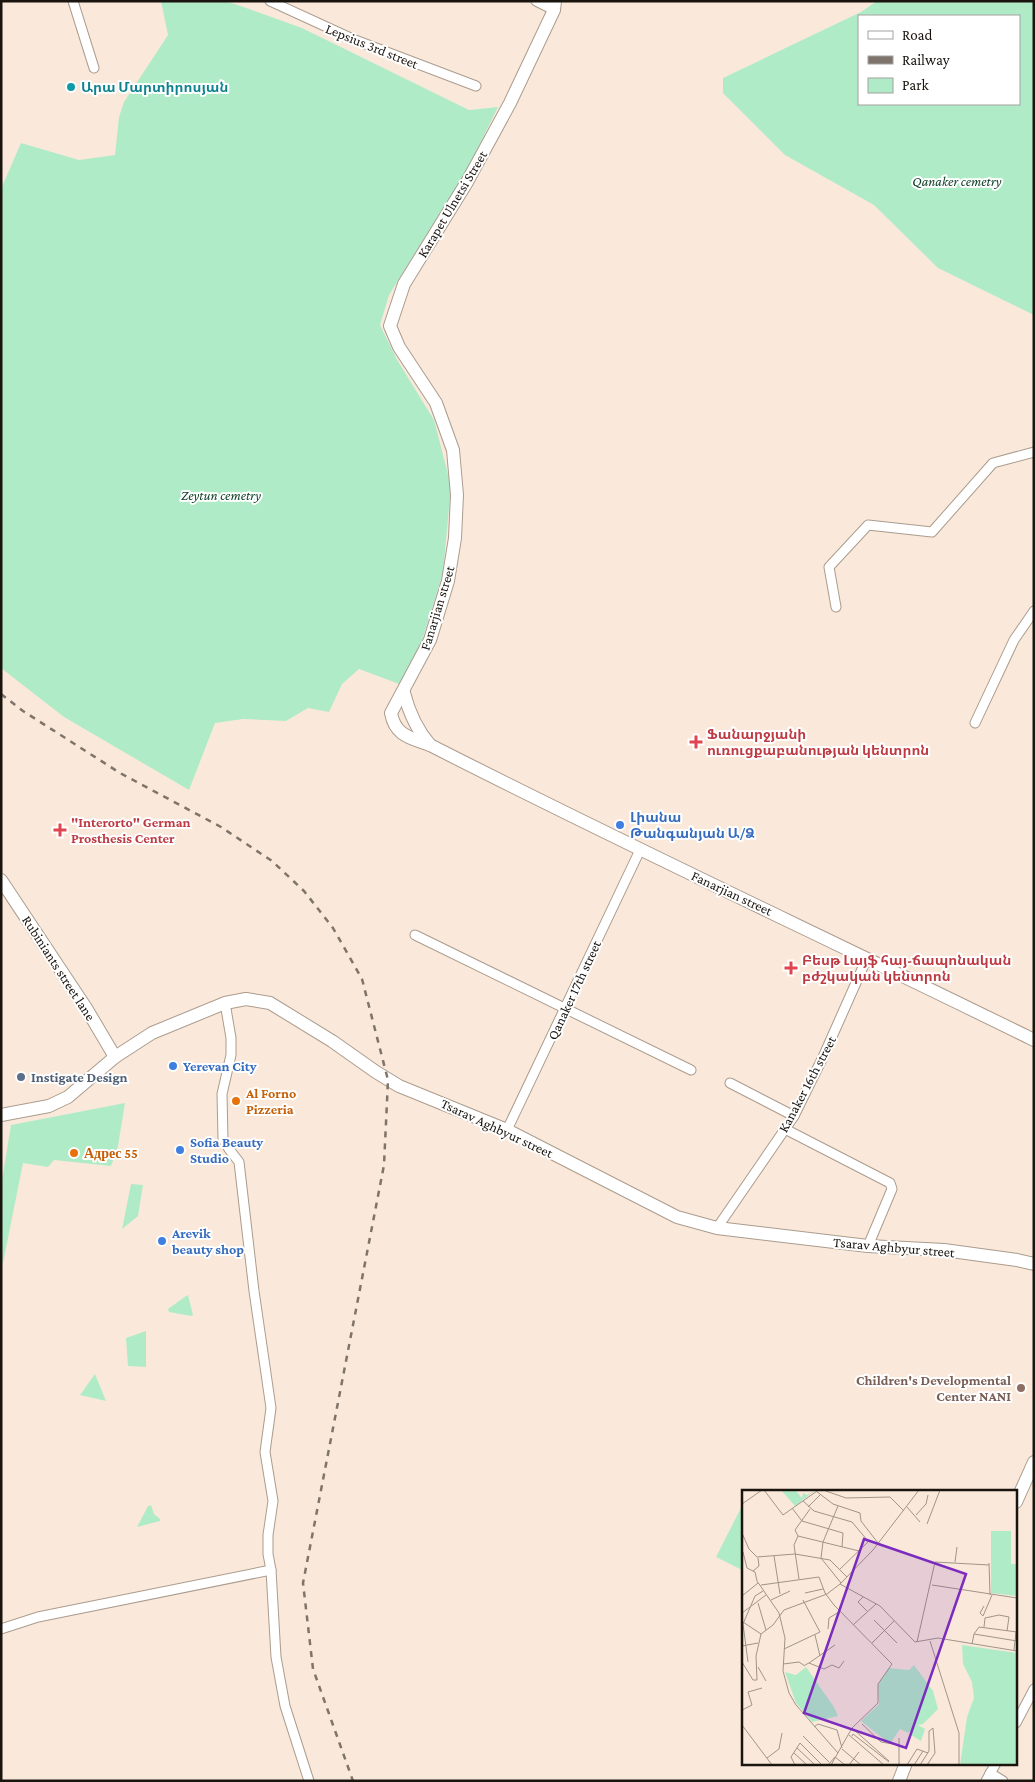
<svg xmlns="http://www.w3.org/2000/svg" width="1035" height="1782" font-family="'Crimson Pro','Noto Sans Armenian',serif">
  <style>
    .green { fill: #b0ebc8; fill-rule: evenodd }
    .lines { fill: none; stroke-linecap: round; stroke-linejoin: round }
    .street-casing { stroke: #ab9c8e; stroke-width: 11 }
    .secondary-casing { stroke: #ab9c8e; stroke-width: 14 }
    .street { stroke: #fff; stroke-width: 9 }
    .secondary { stroke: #fff; stroke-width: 12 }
    .rail { stroke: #7f746b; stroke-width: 2.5; stroke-dasharray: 6 6; stroke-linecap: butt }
    .culture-dot { fill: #0f9aa8; stroke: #fff; stroke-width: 2 }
    .health-dot { fill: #e0444e; stroke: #fff; stroke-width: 2 }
    .shop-dot { fill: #3f7fe0; stroke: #fff; stroke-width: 2 }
    .service-dot { fill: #5c6f8a; stroke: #fff; stroke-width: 2 }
    .food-dot { fill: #e8710a; stroke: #fff; stroke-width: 2 }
    .education-dot { fill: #8d6e63; stroke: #fff; stroke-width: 2 }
    .labels { text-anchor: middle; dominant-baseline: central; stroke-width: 4; stroke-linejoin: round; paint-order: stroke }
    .street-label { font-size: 14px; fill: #1a140f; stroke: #fff }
    .culture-label { font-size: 14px; font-weight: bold; fill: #0d838f; stroke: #fff; text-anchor: start }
    .park-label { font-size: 14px; font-style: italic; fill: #104229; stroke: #fff }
    .health-label { font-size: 14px; font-weight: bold; fill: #be3a42; stroke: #fff; text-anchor: start }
    .shop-label { font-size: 14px; font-weight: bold; fill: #366cbe; stroke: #fff; text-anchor: start }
    .service-label { font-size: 14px; font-weight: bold; fill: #4e5e75; stroke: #fff; text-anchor: start }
    .food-label { font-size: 14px; font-weight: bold; fill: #c56008; stroke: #fff; text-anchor: start }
    .education-label { font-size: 14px; font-weight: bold; fill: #785e54; stroke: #fff; text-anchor: end }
    .inset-road { fill: none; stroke: #a09489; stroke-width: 1 }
    .view { fill: #7b2cbf; fill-opacity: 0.15; stroke: #7b2cbf; stroke-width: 2.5 }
    .inset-edge { fill: none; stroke: #1a140f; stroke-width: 2.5 }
  </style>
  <rect width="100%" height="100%" fill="#fae9da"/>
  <g class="green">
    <path d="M 161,1 L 222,1 L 235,4 L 302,28 L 469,110 L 498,107 L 469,166 L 389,295 L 380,325 L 396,358 L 434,420 L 451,486 L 443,573 L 421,644 L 402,685 L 359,669 L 342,684 L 329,712 L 308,708 L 286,721 L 243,719 L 215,723 L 189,790 L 64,717 L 1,668 L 1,189 L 21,143 L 79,160 L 115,155 L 119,117 L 124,102 L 168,35 Z"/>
    <path d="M 877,1 L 1034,1 L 1034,315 L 938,268 L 874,205 L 785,155 L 723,93 L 723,78 L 861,12 ZM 859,16 L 1019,16 L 1019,104 L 859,104 Z"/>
    <path d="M 125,1103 L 118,1146 L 111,1166 L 54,1160 L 48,1167 L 23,1163 L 3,1263 L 1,1262 L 1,1186 L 11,1125 Z"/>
    <path d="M 131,1184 L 143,1185 L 138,1216 L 122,1229 Z"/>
    <path d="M 188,1295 L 193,1315 L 191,1316 L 169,1312 L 168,1309 L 186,1296 Z"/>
    <path d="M 146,1331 L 146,1367 L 128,1366 L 126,1338 Z"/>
    <path d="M 95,1374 L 106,1401 L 80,1395 Z"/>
    <path d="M 744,1502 L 744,1571 L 716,1557 Z"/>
    <path d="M 151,1505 L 154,1514 L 160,1519 L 160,1521 L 137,1527 L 148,1506 Z"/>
  </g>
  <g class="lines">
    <defs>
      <g id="street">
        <path d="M 73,1 L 94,68"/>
        <path d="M 270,1 L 355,40 L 476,86"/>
        <path d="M 536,1 L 554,10"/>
        <path d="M 836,607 L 829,567 L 868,525 L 932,532 L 993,463 L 1034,452"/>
        <path d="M 975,723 L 1014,640 L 1034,611"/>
        <path d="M 415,935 L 691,1070"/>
        <path d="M 225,1003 L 231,1038 L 231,1055 L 222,1094 L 223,1139 L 229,1149 L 239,1162 L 254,1291 L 271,1408 L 265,1452 L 273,1501 L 268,1535 L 268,1554 L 271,1570 L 276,1657 L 285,1706 L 309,1781"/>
        <path d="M 730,1083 L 794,1116"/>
        <path d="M 785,1129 L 890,1183 L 892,1189 L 868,1246"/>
        <path d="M 507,1130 L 640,850"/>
        <path d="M 717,1228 L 794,1116 L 823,1057 L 867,958"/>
        <path d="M 1,1629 L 38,1617 L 271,1570"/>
        <path d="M 1016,1723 L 1034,1689"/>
        <path d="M 990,1773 L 1003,1781"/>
        <path d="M 986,1781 L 996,1763"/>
      </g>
      <g id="secondary">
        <path d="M 555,1 L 554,10 L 545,29 L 510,103 L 467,182 L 404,284 L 390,326 L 399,347 L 436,403 L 453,450 L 457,495 L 455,538 L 448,581 L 430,640 L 391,713 C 395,736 411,738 430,745 C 630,847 833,941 1034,1040"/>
        <path d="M 404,693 C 409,712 417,730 430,745"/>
        <path d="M 1,880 L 86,1008 L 115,1057"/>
        <path d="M 1,1115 L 49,1106 L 68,1097 L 115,1057 L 152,1033 L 225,1003 L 246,999 L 270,1003 L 332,1041 L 376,1072 L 399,1086 L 507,1130 L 677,1217 L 717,1228 L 868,1246 L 944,1250 L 1017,1260 L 1034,1264"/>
        <path d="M 1016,1502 L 1034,1462"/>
        <path d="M 899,1781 L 906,1763"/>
      </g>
    </defs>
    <use href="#street" class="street-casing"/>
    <use href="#secondary" class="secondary-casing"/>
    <use href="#street" class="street"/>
    <use href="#secondary" class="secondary"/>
    <path class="rail" d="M 1,694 L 23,711 L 120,773 L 221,827 L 272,861 L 304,891 L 333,928 L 362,979 L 388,1080 L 384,1165 L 303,1583 L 313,1669 L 353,1781"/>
  </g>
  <circle class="culture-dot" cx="71" cy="87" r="5"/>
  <g class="health-dot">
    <path d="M693.5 734.5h5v5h5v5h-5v5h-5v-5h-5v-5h5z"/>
    <path d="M57.5 822.5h5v5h5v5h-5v5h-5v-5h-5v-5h5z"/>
    <path d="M788.5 960.5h5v5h5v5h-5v5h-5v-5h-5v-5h5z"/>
  </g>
  <g class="shop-dot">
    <circle cx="620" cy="825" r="5"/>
    <circle cx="173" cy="1066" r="5"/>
    <circle cx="180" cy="1150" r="5"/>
    <circle cx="162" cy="1241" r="5"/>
  </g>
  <circle class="service-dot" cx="21" cy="1077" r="5"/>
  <g class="food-dot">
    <circle cx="236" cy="1101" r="5"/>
    <circle cx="74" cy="1153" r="5"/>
  </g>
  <circle class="education-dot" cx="1021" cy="1388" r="5"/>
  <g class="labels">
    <g class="street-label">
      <text transform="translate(372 46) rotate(22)">Lepsius 3rd street</text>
      <text transform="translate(452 204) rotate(-59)">Karapet Ulnetsi Street</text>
      <text transform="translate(437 608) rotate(-73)">Fanarjian street</text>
      <text transform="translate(732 893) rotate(25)">Fanarjian street</text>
      <text transform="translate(59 968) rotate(57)">Rubiniants street lane</text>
      <text transform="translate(574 990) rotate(-65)">Qanaker 17th street</text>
      <text transform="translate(807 1084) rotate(-62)">Kanaker 16th street</text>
      <text transform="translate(497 1128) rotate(25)">Tsarav Aghbyur street</text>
      <text transform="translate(894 1247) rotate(5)">Tsarav Aghbyur street</text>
    </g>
    <g class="culture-label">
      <text x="81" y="87">Արա Մարտիրոսյան</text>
    </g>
    <g class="park-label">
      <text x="957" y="181">Qanaker cemetry</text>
      <text x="221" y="495">Zeytun cemetry</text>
    </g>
    <g class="health-label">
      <text x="707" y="734">Ֆանարջյանի<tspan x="707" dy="16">ուռուցքաբանության կենտրոն</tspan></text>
      <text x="71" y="822">"Interorto" German<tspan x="71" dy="16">Prosthesis Center</tspan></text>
      <text x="802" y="960">Բեսթ Լայֆ հայ-ճապոնական<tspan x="802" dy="16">բժշկական կենտրոն</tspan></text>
    </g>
    <g class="shop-label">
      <text x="630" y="817">Լիանա<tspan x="630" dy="16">Թանգանյան Ա/Ձ</tspan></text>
      <text x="183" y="1066">Yerevan City</text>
      <text x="190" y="1142">Sofia Beauty<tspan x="190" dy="16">Studio</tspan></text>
      <text x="172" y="1233">Arevik<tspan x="172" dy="16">beauty shop</tspan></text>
    </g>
    <g class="service-label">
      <text x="31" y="1077">Instigate Design</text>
    </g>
    <g class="food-label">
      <text x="246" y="1093">Al Forno<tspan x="246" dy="16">Pizzeria</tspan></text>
      <text x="84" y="1153">Адрес 55</text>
    </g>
    <g class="education-label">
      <text x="1011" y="1380">Children's Developmental<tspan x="1011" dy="16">Center NANI</tspan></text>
    </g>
  </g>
  <g transform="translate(742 1490)">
    <rect width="275" height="275" fill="#fae9da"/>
    <path d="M 39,0 L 53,0 L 60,8 L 61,3 L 65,5 L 72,1 L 53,16 ZM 249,41 L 269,41 L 269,74 L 275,74 L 275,106 L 249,103 ZM 220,155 L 275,163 L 275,275 L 218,275 L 225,227 L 232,208 L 230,192 L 221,174 ZM 172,175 L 191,201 L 196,219 L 181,234 L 176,235 L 183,239 L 179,251 L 169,245 L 170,240 L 166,243 L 158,239 L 148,254 L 119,231 L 137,214 L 136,195 L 147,178 L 167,180 ZM 64,177 L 92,217 L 96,226 L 70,232 L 54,213 L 43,182 L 54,185 Z" fill="#b0ebc8"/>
    <path class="inset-road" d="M 22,0 L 41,25 L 75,1M 81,0 L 104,8 L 148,7 L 162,21M 74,1 L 91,14 L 118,23 L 119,31 L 136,53M 61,11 L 72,21 L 110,32 L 126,51M 0,14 L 20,0M 96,16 L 81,52 L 79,68 L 99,93M 66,17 L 78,5M 165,17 L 178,32M 50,18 L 60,31 L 101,43 L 100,57M 174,25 L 184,14 L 186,5M 185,34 L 198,0M 0,43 L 7,59 L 15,67 L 53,64 L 88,70 L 105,87M 56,46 L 117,61M 56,46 L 52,55 L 57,89M 56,46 L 53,40 L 68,19M 1,62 L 5,78 L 13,82 L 15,91 L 37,123 L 43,148 L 41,181 L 47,203 L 54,215 L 96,263M 32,66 L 38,104M 213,72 L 215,57M 247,73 L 248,105M 97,80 L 128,50M 11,81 L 17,76 L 16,68M 98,94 L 138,116 L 173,152 L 196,148 L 275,161M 19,95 L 77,87 L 83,103 L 92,115 L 150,174 L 136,194 L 136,213 L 110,238 L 89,275M 190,95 L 275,108M 63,103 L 81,99M 0,106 L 16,93M 121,107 L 116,112 L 125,121M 29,110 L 48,101M 16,113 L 24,140M 242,116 L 238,123 L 241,126 L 250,105M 0,123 L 24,105M 132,130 L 155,153M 1,132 L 19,144M 111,135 L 134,114M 242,137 L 243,128 L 257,125 L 267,127 L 265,141M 86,139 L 87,128 L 97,122M 232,144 L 237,137 L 275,142M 73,145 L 78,166M 188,151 L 217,243 L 217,275M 175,152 L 193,72 L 247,75M 130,153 L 152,131M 230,154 L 232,144 L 275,151M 0,156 L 16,153M 42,159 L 78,142 L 61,110M 272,160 L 274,142M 0,172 L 11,190 L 15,190 L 14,166 L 19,144 L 31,135 L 42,120 L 85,104 L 98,94 L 131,60 L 177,0M 6,172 L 1,134 L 13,106 L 21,101M 67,173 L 93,155M 41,174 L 57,172 L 63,176M 63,175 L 67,173 L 82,179 L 90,175 L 97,178 L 102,171M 16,177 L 24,191M 0,220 L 10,215 L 6,202 L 20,198M 120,234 L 139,252 L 157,255M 0,235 L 30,275M 72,237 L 76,234 L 95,240 L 100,258M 110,238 L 147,271M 107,245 L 142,275M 61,246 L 87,272M 110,246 L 111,244 L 147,272M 157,248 L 157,275M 55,258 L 73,275M 100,259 L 119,275M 52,263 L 65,275M 25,268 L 37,259 L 40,243M 53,275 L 49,267 L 58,253 L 80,275M 86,275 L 93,267 L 103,275M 107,275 L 117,262M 165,275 L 175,259 L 186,263M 172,275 L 181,261M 178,275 L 187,261 L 187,241 L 191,238 L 193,263 L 185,275"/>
    <path class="view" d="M 122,49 L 224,84 L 164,258 L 62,223 Z"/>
    <rect width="275" height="275" class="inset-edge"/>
  </g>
  <rect width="1035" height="1782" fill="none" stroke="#1a140f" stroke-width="5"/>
  <rect x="858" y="15" width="162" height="90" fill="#ffffff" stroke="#a3a19f"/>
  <rect x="868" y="31" width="25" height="8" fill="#ffffff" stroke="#a3a19f"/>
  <text x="902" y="40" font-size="15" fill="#1a140f">Road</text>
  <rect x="868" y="56" width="25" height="8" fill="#7f746b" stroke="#a3a19f"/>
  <text x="902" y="65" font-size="15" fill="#1a140f">Railway</text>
  <rect x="868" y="78" width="25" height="15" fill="#b0ebc8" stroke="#a3a19f"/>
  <text x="902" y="90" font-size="15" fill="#1a140f">Park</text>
</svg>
